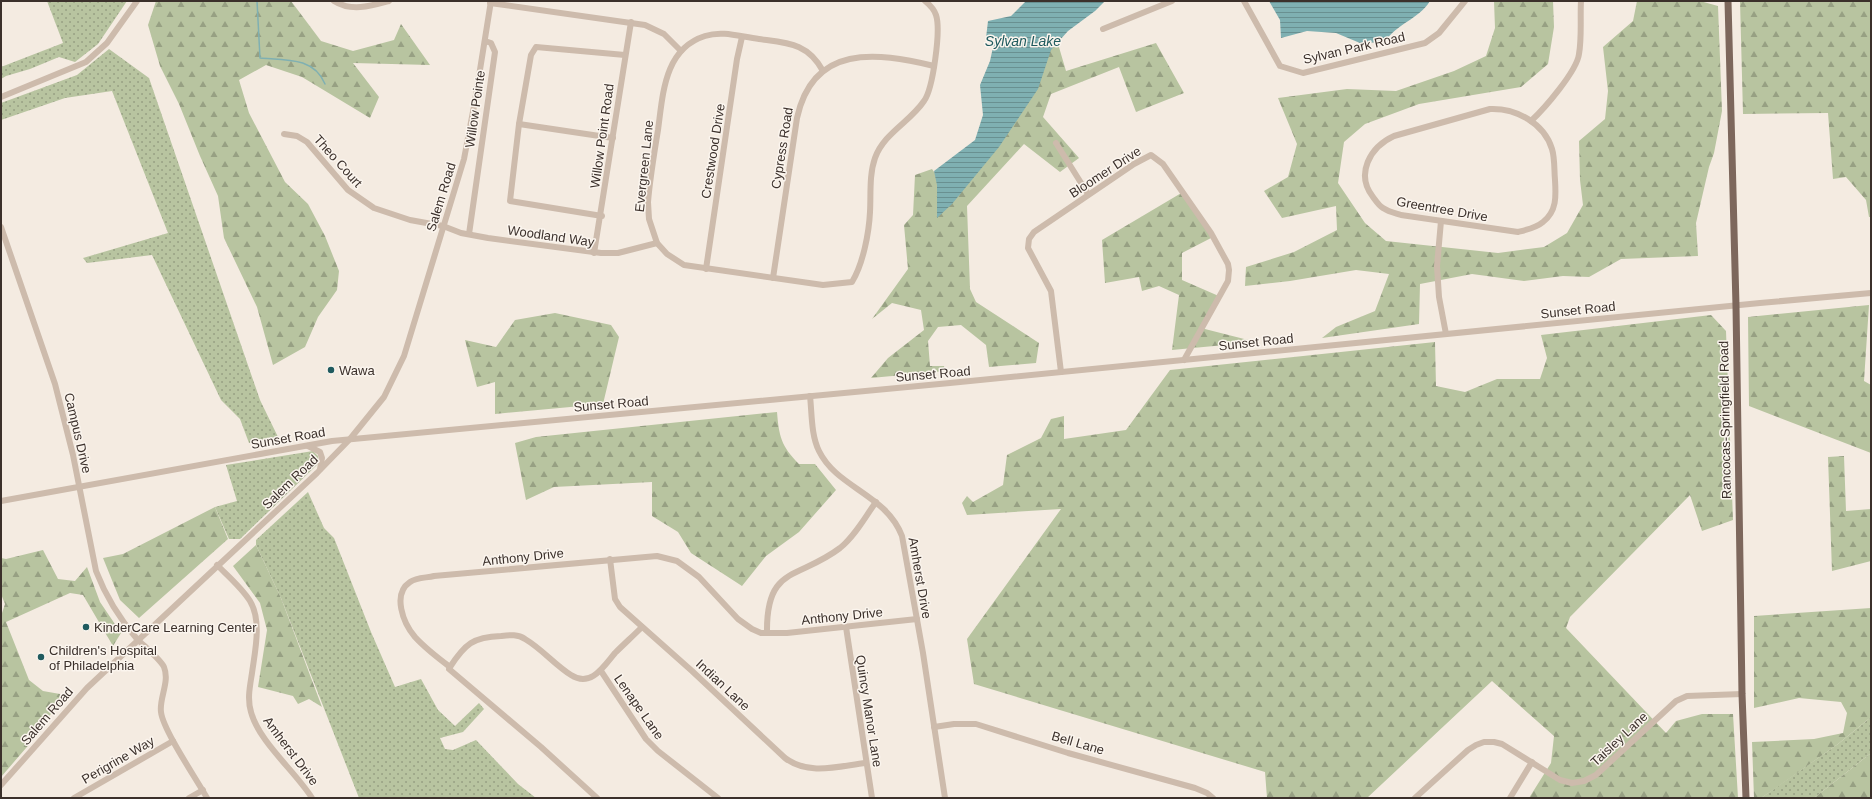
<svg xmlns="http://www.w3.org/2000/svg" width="1872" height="799" font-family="Helvetica,sans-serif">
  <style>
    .grass { fill: url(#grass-dots) }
    .forest { fill: url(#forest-firs) }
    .water { fill: url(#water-rules) }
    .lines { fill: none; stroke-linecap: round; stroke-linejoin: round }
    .stream { stroke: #7fb0b2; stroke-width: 1.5 }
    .minor { stroke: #cdbbac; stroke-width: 6 }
    .major { stroke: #7d675c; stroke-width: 7 }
    .poi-dot { fill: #1f5a5e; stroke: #fbf5ee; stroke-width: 1.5 }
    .labels { text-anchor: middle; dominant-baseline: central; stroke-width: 3; stroke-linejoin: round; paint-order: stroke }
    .street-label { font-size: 13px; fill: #3b302b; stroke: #fbf5ee }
    .poi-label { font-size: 13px; fill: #3b302b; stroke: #fbf5ee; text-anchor: start }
    .water-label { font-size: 14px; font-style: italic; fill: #1f5a5e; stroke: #fbf5ee }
  </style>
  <defs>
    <pattern id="grass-dots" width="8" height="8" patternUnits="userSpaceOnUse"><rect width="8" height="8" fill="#b8c4a0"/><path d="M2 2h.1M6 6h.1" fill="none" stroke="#97a083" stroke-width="1.8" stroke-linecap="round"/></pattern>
    <pattern id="forest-firs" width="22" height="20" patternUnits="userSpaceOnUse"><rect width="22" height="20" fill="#b8c4a0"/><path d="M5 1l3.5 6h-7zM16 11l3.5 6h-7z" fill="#97a083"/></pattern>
    <pattern id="water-rules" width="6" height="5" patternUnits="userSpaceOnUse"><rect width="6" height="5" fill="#7fb0b2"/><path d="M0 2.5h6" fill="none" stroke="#699091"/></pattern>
  </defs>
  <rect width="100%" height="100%" fill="#f4ebe1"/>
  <g class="grass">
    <path d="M 47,1 L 127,1 L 98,44 L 75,62 L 59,57 L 30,69 L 6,76 L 1,79 L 1,67 L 63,43 Z"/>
    <path d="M 109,49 L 149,78 L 260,400 L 278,437 L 249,443 L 240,419 L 221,400 L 152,255 L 87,263 L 83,258 L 168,233 L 112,91 L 65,98 L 1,120 L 1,103 L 77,75 Z"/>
    <path d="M 313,451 L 318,456 L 319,463 L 240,539 L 229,539 L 215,507 L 237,501 L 226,465 Z"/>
    <path d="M 308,492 L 324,528 L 334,538 L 371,632 L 395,687 L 421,679 L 438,710 L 455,726 L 479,703 L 484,709 L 463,732 L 440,738 L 445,749 L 453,750 L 476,740 L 518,784 L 536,798 L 359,798 L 281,598 L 256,545 L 256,540 Z"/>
    <path d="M 1871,717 L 1871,753 L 1814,798 L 1761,798 L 1838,744 Z"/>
  </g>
  <g class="forest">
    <path d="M 156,1 L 291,1 L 321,41 L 353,51 L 394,40 L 401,24 L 430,65 L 353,63 L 379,97 L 370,118 L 302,77 L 266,65 L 239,80 L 249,113 L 285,182 L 308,204 L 325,236 L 339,271 L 337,290 L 318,317 L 305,347 L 273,365 L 257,307 L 224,238 L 218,196 L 200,156 L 179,104 L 160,66 L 148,25 Z"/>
    <path d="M 1494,1 L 1553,1 L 1554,27 L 1548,64 L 1521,87 L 1419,104 L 1365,124 L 1344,142 L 1338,183 L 1365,223 L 1386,241 L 1498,253 L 1544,247 L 1567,233 L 1583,205 L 1580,180 L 1579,141 L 1605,119 L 1608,91 L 1603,47 L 1633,21 L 1637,1 L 1700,1 L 1718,6 L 1722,111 L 1714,153 L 1709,167 L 1696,223 L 1698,256 L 1621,259 L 1589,277 L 1563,276 L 1524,281 L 1472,274 L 1420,284 L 1419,324 L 1322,338 L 1336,327 L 1375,311 L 1389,274 L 1356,270 L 1290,281 L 1245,286 L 1246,267 L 1294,252 L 1337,230 L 1336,206 L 1282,218 L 1264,191 L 1288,177 L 1297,144 L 1278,98 L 1347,89 L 1396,91 L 1454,71 L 1486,56 L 1495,28 Z"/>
    <path d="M 1740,1 L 1871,1 L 1871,217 L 1869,217 L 1866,200 L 1846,177 L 1833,179 L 1828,113 L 1743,114 Z"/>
    <path d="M 1056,37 L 1066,71 L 1156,43 L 1184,93 L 1136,112 L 1119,67 L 1051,94 L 1043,117 L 1079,158 L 1060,172 L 1024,144 L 967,206 L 970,289 L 976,302 L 1039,343 L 1036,363 L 989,367 L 986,345 L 961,325 L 938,327 L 928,341 L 930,366 L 944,366 L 945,371 L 871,378 L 888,358 L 924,330 L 921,310 L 892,303 L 872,319 L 908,269 L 904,225 L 913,215 L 915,175 L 932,169 L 950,195 Z"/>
    <path d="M 1183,192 L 1213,237 L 1182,253 L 1182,280 L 1221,297 L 1201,328 L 1256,342 L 1172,350 L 1179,295 L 1159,286 L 1142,291 L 1139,277 L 1105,283 L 1102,240 Z"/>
    <path d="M 1869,305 L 1864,381 L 1871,385 L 1871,453 L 1749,406 L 1748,317 Z"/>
    <path d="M 555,313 L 611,325 L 619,337 L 603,404 L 495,414 L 495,382 L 477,387 L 465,340 L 496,347 L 515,320 Z"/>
    <path d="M 1711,315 L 1726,331 L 1733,520 L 1702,531 L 1690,495 L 1570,617 L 1566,628 L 1666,733 L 1676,721 L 1702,714 L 1733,714 L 1738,798 L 1529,798 L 1551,763 L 1554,736 L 1492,681 L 1367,798 L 1267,798 L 1265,772 L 974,684 L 967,639 L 1061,509 L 967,515 L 962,503 L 967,496 L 973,502 L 1003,485 L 1007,455 L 1041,438 L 1051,419 L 1064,416 L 1064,439 L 1126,430 L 1170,370 L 1435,342 L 1436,386 L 1465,392 L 1497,379 L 1540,379 L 1547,358 L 1541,335 Z"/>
    <path d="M 777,412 C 779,436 781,446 799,464 L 815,464 L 836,490 L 799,532 L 766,556 L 742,586 L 691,553 L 678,532 L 652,516 L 652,482 L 554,487 L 526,500 L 515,443 L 536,437 Z"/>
    <path d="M 1844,456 L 1846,511 L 1871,509 L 1871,561 L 1832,571 L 1828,457 Z"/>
    <path d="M 215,507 L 228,539 L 139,618 L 120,600 L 103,558 L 123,554 Z"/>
    <path d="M 256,545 L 281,598 L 322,707 L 309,699 L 298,704 L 293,696 L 258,687 L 267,630 L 260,603 L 233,566 Z"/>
    <path d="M 43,550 L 58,579 L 75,581 L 87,567 L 100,602 L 121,633 L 113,646 L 83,595 L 70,593 L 6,622 L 29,680 L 43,691 L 60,694 L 62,701 L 39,728 L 45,726 L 1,777 L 1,616 L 5,604 L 1,594 L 1,558 L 6,559 Z"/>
    <path d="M 1871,608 L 1871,717 L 1838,744 L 1776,788 L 1761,798 L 1754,798 L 1752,742 L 1814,739 L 1843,733 L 1847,713 L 1841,702 L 1799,698 L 1754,708 L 1754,616 Z"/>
    <path d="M 1871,753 L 1871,798 L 1814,798 Z"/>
  </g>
  <g class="water">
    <path d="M 1026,1 L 1105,1 L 1095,11 L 1068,31 L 1051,50 L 1038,89 L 999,147 L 952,204 L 937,218 L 937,185 L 934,171 L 975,140 L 983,115 L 980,85 L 990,61 L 995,38 L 986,38 L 988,21 L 1011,16 Z"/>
    <path d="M 1269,1 L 1430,1 C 1418,20 1397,23 1385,42 L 1360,43 L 1336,33 L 1307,31 L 1281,38 L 1280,20 Z"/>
  </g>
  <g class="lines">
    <path class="stream" d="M 257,1 L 260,58 C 285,60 314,57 325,84"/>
    <g class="minor">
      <path d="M 334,1 C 351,12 371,6 389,1"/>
      <path d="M 1244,1 L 1280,66 L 1303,73 L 1425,43 L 1439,33 L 1465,1"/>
      <path d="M 490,3 L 645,25 L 664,34 L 681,51"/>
      <path d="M 1103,29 L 1172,1"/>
      <path d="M 823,71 C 808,43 788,43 759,39 C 741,37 723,30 705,36 C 664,49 663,94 658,130 C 654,154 650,178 648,202 L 649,219 L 657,243 L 667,254 L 684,265 L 823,285 L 852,282 C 863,264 869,233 870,212 C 871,194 869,175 875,158 C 884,133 910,122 924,101 C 933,89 941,30 936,15 C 934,9 930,5 925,1"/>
      <path d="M 1,97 L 86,62 L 107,43 L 137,1"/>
      <path d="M 1490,109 C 1516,108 1544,123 1552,149 C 1555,159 1554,170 1555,180 C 1556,196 1557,211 1543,222 C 1536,228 1526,230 1518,232 L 1401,215 C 1395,213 1389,212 1383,208 C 1379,206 1376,201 1373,197 C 1355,174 1370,147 1394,136 Z"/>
      <path d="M 1531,121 C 1544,109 1577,71 1579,54 C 1582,37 1580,18 1581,1"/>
      <path d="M 519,124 L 613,138"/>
      <path d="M 284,134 L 297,136 L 307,142 L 348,190 L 374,208 L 410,220 L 443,226 L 461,233 L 488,238 L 601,253 L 618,253 L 657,243"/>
      <path d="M 1056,143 L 1088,194"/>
      <path d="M 602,216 L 510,201 L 519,124 L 531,55 L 536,47 L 625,55"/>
      <path d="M 1441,221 L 1437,266 L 1439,297 L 1446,334"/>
      <path d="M 1,227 L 55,384 L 73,455 L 96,571 C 106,597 119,618 137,639 C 144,646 160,659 164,667 C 170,682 159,698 161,712 C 163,730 197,780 207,798"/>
      <path d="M 469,234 L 495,52 L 491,43 L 485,41"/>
      <path d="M 594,253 L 631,22"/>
      <path d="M 706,269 L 737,59 L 742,37"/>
      <path d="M 773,278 L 797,118 C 813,44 876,52 934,66"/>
      <path d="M 1061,372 L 1051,291 L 1028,248 L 1029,239 L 1034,232 L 1134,164 L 1151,155 L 1163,164 L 1211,233 L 1228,264 L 1229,270 L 1228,281 L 1184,360"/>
      <path d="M 810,396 C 812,414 811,435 819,451 C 837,488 886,494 902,536 L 923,653 L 945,798"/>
      <path d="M 308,446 L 320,452 L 322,458 L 320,469"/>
      <path d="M 1,501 L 332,441 L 950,383 L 1760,303 L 1871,293"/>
      <path d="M 610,559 L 615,599 L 620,607 L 692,671 L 785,758 C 809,776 839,766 866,763"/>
      <path d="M 217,565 C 228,576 242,588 250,601 C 262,621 255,651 252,673 C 250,686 247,699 251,712 C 259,742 295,771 312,798"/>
      <path d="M 846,627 L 872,798"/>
      <path d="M 767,633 C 766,565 798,580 840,548 C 855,536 865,517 876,502"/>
      <path d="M 450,667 C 465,644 473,637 501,636 C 510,635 518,634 525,639 C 542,649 555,665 571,675 C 591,688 604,666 615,653 C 624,644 633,636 642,627"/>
      <path d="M 601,671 L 646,739 L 658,751 L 718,798"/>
      <path d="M 934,727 L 954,724 L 976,724 L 1068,753 L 1195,788 L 1207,793 L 1213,798"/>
      <path d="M 1,785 L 87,688 L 317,473 L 350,439 L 384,397 L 404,356 L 464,159 L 475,101 L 491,1"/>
      <path d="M 74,798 L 173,741"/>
      <path d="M 189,798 L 203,790"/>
      <path d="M 597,798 L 541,747 L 449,669 L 450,667 C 438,658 425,648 415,637 C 403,623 392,594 410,582 C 417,577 427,578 434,576 L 657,556 L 677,561 L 699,577 L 738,619 L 752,629 L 761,633 L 787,633 L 917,619"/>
      <path d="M 1415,798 L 1468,750 L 1476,745 L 1484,742 L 1494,742 L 1502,744 L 1560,780 L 1572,783 L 1584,781 L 1596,775 L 1676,701 L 1687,696 L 1742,694"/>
      <path d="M 1510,798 L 1532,762"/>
    </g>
    <path class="major" d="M 1728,1 L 1736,306 L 1742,694 L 1746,798"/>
  </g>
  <g class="poi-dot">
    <circle cx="331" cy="370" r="4"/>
    <circle cx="86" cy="627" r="4"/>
    <circle cx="41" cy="657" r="4"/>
  </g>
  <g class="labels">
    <g class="street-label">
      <text transform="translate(1354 48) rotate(-13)">Sylvan Park Road</text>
      <text transform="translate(475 109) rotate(-82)">Willow Pointe</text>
      <text transform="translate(602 136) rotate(-82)">Willow Point Road</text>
      <text transform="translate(782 148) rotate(-81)">Cypress Road</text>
      <text transform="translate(713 151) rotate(-81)">Crestwood Drive</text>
      <text transform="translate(338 161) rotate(48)">Theo Court</text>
      <text transform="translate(644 166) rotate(-84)">Evergreen Lane</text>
      <text transform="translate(1105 172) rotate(-33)">Bloomer Drive</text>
      <text transform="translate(441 197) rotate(-73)">Salem Road</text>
      <text transform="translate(1442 209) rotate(10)">Greentree Drive</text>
      <text transform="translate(551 236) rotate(8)">Woodland Way</text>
      <text transform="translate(1578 310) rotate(-6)">Sunset Road</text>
      <text transform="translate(1256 342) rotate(-6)">Sunset Road</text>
      <text transform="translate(933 374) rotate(-5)">Sunset Road</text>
      <text transform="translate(611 404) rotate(-5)">Sunset Road</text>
      <text transform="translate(1725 420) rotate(-91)">Rancocas-Springfield Road</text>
      <text transform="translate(78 433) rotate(77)">Campus Drive</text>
      <text transform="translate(288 438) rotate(-10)">Sunset Road</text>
      <text transform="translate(290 482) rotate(-44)">Salem Road</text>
      <text transform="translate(523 557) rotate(-6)">Anthony Drive</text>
      <text transform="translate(920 578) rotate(80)">Amherst Drive</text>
      <text transform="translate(842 616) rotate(-6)">Anthony Drive</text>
      <text transform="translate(723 685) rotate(43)">Indian Lane</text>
      <text transform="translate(639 707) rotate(55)">Lenape Lane</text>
      <text transform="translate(869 711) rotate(81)">Quincy Manor Lane</text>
      <text transform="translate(47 716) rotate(-49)">Salem Road</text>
      <text transform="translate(1619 739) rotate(-43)">Taisley Lane</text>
      <text transform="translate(1078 743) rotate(16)">Bell Lane</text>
      <text transform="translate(291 751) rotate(53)">Amherst Drive</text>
      <text transform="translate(118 760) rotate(-30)">Perigrine Way</text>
    </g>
    <g class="poi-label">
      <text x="339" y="370">Wawa</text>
      <text x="94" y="627">KinderCare Learning Center</text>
      <text x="49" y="650">Children's Hospital<tspan x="49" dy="15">of Philadelphia</tspan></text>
    </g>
    <g class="water-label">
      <text x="1023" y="41">Sylvan Lake</text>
    </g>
  </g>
  <rect width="1872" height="799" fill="none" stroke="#3b302b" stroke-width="4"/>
</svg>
